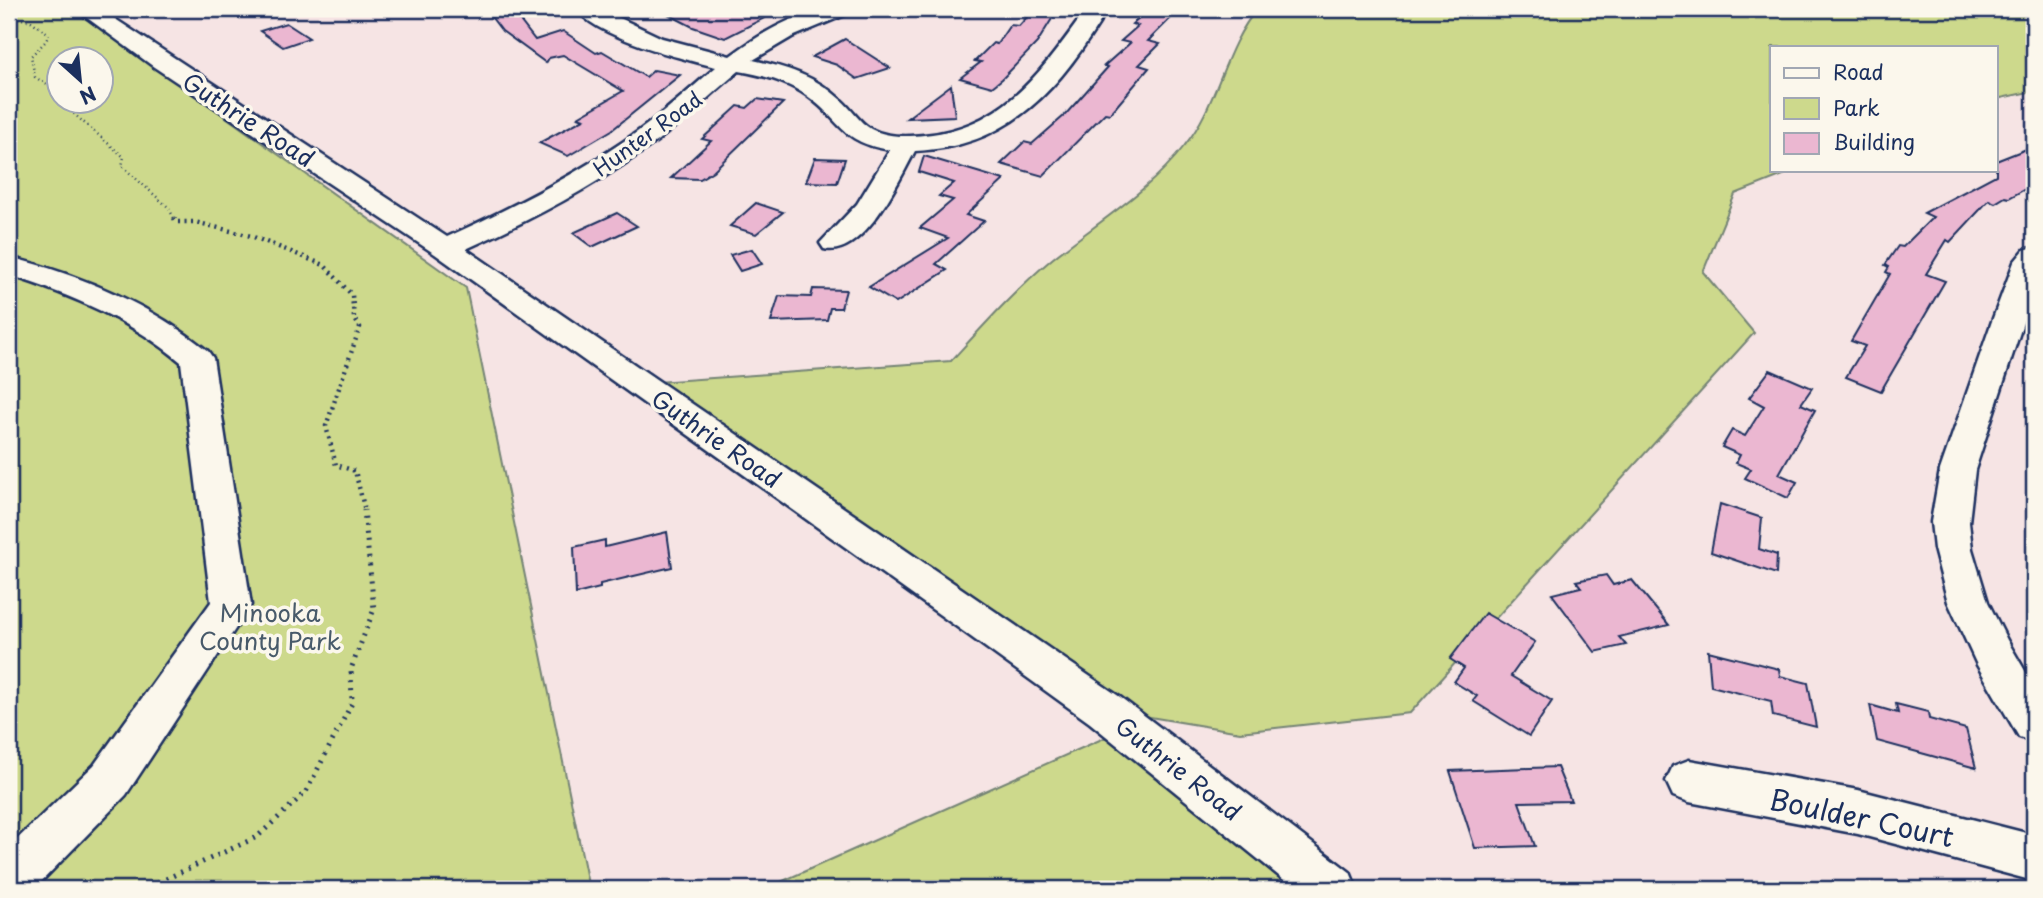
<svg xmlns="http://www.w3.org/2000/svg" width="2043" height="898" font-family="'Playpen Sans',sans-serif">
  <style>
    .green { fill: #cdd98c; stroke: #748475; stroke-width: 2; fill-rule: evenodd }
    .building { fill: #ebb7d1; stroke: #1b2f5e; stroke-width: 2 }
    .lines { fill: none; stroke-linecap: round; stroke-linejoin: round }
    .minor-casing { stroke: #1b2f5e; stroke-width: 5 }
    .path-far2 { stroke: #1b2f5e; stroke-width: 2.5; stroke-dasharray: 1 3.5; stroke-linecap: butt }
    .path-far1 { stroke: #1b2f5e; stroke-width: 4.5; stroke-dasharray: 2 4.5; stroke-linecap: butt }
    .path { stroke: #1b2f5e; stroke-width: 5; stroke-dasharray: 2 6; stroke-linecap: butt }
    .minor { fill: #fbf7ec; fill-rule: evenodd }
    .labels { text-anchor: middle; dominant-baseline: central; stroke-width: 7; stroke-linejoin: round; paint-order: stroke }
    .far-street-label { font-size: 21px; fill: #1b2f5e; stroke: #fbf7ec }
    .street-label { font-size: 24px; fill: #1b2f5e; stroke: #fbf7ec }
    .park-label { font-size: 24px; fill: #485a6a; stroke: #fbf7ec }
    .near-street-label { font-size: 28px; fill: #1b2f5e; stroke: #fbf7ec }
  </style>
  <rect width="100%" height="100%" fill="#f6e4e4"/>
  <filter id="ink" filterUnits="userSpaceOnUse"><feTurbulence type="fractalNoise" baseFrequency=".0143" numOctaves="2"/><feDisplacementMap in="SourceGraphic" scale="14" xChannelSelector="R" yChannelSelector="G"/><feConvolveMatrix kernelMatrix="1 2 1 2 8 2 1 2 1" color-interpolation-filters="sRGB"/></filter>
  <g filter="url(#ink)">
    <g class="green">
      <path d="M 9,9 L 74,9 L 466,288 L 589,889 L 9,889 ZM 60,60 L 102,60 L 102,102 L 60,102 Z"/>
      <path d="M 1257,9 L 2034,9 L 2034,91 L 1996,99 L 1996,47 L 1772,47 L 1772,170 L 1796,170 L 1735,194 L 1703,272 L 1754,333 L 1410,713 L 1240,732 L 1144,716 L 656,382 L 951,361 C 984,325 1015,290 1052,259 C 1098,222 1149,192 1185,145 C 1218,104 1224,48 1257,9 Z"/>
      <path d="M 1111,735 L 1307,889 L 765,889 Z"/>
    </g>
    <g class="building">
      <path d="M 511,9 L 535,40 L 563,31 L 596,53 L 602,51 L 646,77 L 654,70 L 680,75 L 612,130 L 568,156 L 539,143 L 584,119 L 578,117 L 623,91 L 563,55 L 549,58 L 546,63 L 502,31 L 489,14 Z"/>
      <path d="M 658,9 L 782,9 L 725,38 L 693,27 Z"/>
      <path d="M 1034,9 L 1058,9 L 1037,43 L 1002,79 L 992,87 L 960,78 L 981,62 L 975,61 L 993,43 L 997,44 L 1010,25 L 1019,26 Z"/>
      <path d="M 1149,9 L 1180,9 L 1148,41 L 1160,44 L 1139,65 L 1149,68 L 1110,114 L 1105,113 L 1043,176 L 1001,164 L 1024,142 L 1032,144 L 1065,115 L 1108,67 L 1104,66 L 1130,43 L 1121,41 L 1138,26 L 1132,24 Z"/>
      <path d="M 286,23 L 309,38 L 283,47 L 260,31 Z"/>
      <path d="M 845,39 L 890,68 L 857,79 L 837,65 L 812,57 Z"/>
      <path d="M 951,85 L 955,116 L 907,118 Z"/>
      <path d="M 757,99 L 783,103 L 713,171 L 700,179 L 671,178 L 711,141 L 702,139 L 738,106 L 747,108 Z"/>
      <path d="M 2034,146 L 2034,184 L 2009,198 L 2005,197 L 1995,203 L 1989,200 L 1950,242 L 1947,240 L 1926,274 L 1945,281 L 1881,391 L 1846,377 L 1865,346 L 1851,341 L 1890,274 L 1886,272 L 1889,267 L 1885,265 L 1898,246 L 1903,247 L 1933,217 L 1924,213 L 1996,175 L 1996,161 Z"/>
      <path d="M 924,156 L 1004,180 L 966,215 L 984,221 L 936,264 L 947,270 L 896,303 L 869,287 L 948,238 L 920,228 L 953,200 L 939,196 L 954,183 L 919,172 Z"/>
      <path d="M 815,158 L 845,159 L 837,183 L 806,182 Z"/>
      <path d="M 756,203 L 783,212 L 756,234 L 730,226 Z"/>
      <path d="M 617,213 L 637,226 L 592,247 L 573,233 Z"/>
      <path d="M 752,249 L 762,264 L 740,271 L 730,255 Z"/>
      <path d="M 813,289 L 846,290 L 841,308 L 830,308 L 827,320 L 771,322 L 779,296 L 811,297 Z"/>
      <path d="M 1770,370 L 1812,388 L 1801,404 L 1815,410 L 1779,474 L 1797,482 L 1788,498 L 1745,478 L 1751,469 L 1736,463 L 1740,455 L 1722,447 L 1732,430 L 1745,436 L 1764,406 L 1749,398 Z"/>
      <path d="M 1720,504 L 1762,518 L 1759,549 L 1777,555 L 1776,574 L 1711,552 Z"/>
      <path d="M 667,532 L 672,567 L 600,584 L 600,588 L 576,594 L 574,547 L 605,540 L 605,547 Z"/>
      <path d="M 1606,575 L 1613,585 L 1632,580 L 1669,625 L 1619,637 L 1626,645 L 1595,652 L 1552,594 L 1581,587 L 1576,581 Z"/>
      <path d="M 1485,613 L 1535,642 L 1511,676 L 1552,701 L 1529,736 L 1473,701 L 1477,696 L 1454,682 L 1464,668 L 1450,659 Z"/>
      <path d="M 1708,651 L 1779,669 L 1780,676 L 1808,683 L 1816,727 L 1773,716 L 1771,701 L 1711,686 Z"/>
      <path d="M 1896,704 L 1928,712 L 1929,719 L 1966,729 L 1976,768 L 1877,741 L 1870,705 L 1898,713 Z"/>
      <path d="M 1557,767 L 1571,801 L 1519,802 L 1535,846 L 1475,848 L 1450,771 Z"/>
    </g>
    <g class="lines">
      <defs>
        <g id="minor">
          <path d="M 75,9 L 100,9 L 447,237 C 513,207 578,174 637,132 C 665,112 690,89 716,67 C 685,60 593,36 577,9 L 601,9 L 662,38 L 730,56 C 755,37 794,14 825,9 C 834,7 844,9 853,9 L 850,13 L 792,37 L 753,60 C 786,67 815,76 840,99 C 851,108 859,122 871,129 C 886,137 907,137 924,135 C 1006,127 1042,70 1087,9 L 1108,9 C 1061,86 1012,147 915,151 C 900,179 863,259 824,249 L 820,243 L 857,204 L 890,150 C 839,142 843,121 806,95 C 786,81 762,75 739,71 C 711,94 686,119 657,141 C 598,185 533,219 466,249 L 1120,697 L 1350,872 L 1357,889 L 1295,889 L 1090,723 L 964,632 L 435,254 L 154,67 Z"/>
          <path d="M 2034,247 L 2034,289 L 1975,470 L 1969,522 L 1972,549 L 1988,602 L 2007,640 L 2034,686 L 2034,742 L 2019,737 L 1977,665 L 1948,602 L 1934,549 L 1931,522 L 1940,470 L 1992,321 L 2014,262 L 2024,250 Z"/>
          <path d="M 9,257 C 81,275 150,304 208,351 L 213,358 L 251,605 L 126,795 L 34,889 L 9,889 L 9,847 L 94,765 L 211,602 L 181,362 C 131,320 71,295 9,275 Z"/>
          <path d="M 1689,760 L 1858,790 L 2034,835 L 2034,881 L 1858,834 L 1689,802 L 1673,796 L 1666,781 L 1673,766 Z"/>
        </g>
      </defs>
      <use href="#minor" class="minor-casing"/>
      <g class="path-far2">
        <path d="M 9,16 L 31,21 L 49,34 L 46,41 L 31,56 L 35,77 L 53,89 L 60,101"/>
        <path d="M 60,102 L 124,157 L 122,166 L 168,207 L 175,220"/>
      </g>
      <path class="path-far1" d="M 174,218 L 176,222 L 195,222 L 251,236 L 324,265 L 352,295 L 354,318 L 360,327 L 326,426 L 336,465 L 355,471 L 365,511"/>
      <path class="path" d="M 144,889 L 257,837 L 306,792 L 352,703 L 351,669 L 374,609 L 364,510"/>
      <use href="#minor" class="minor"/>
    </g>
  </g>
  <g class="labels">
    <g class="far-street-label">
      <text transform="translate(647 133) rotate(-36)">Hunter Road</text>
    </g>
    <g class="street-label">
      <text transform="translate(249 119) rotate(33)">Guthrie Road</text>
      <text transform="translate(717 438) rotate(35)">Guthrie Road</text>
      <text transform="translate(1179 768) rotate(38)">Guthrie Road</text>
    </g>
    <g class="park-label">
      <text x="270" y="612">Minooka<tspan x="270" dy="28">County Park</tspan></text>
    </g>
    <g class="near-street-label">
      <text transform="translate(1862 817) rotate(12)">Boulder Court</text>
    </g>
  </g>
  <rect width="2043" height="898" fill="none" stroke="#fbf7ec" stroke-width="35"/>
  <rect x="18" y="18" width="2008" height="863" fill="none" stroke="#1b2f5e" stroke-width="2.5" filter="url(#ink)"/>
  <rect x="1770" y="46" width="228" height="126" fill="#fbf7ec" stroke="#a1a7b3" stroke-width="2"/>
  <rect x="1784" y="68" width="35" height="10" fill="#fbf7ec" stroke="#a1a7b3" stroke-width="2"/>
  <text x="1833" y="80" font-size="21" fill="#1b2f5e">Road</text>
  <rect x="1784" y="98" width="35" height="21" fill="#cdd98c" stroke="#a1a7b3" stroke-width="2"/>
  <text x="1833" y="116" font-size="21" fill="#1b2f5e">Park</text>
  <rect x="1784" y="133" width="35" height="21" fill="#ebb7d1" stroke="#a1a7b3" stroke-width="2"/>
  <text x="1833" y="150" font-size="21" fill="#1b2f5e">Building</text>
  <g transform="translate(80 80) rotate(153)"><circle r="33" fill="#fbf7ec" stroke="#a1a7b3" stroke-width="2"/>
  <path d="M0-5L12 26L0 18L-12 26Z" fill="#1b2f5e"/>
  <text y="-10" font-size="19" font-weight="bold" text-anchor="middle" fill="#1b2f5e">N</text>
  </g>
</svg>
